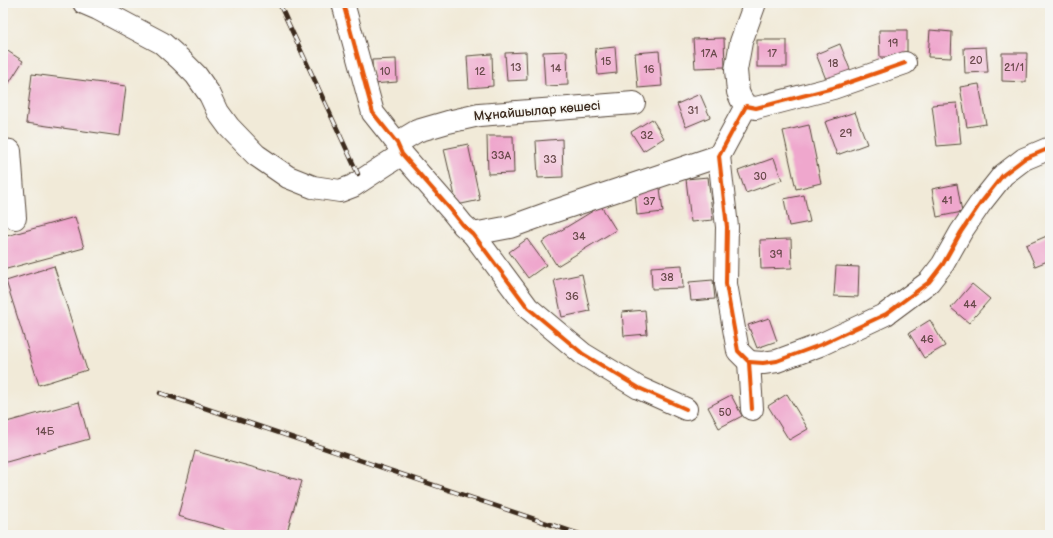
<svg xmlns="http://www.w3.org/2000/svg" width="1053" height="538" font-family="'Balsamiq Sans',sans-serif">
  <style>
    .building { fill: #efa7cd }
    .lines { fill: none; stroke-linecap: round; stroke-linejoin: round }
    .minor-casing { stroke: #56473a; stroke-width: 24 }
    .minor { stroke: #fff; stroke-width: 22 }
    .rail-casing { stroke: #3b2a1e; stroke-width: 4.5 }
    .rail { stroke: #f6f6f2; stroke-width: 3; stroke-dasharray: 9; stroke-linecap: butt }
    .cycleway-casing { stroke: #f6f6f2; stroke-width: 6 }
    .cycleway { stroke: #e8590c; stroke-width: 4 }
    .labels { text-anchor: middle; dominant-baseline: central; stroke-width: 3; stroke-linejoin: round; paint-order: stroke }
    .number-label { font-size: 11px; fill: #68494a }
    .street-label { font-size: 13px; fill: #3b2a1e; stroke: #f6f6f2 }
  </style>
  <rect width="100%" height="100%" fill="#f6f6f2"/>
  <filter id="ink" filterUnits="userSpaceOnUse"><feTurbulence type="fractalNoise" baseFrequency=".025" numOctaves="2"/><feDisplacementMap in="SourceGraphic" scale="8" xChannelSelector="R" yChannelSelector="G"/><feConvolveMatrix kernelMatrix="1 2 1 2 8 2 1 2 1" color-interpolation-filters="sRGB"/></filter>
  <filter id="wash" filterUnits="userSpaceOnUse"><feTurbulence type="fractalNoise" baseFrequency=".012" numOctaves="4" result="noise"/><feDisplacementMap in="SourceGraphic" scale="16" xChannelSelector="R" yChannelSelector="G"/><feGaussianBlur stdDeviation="0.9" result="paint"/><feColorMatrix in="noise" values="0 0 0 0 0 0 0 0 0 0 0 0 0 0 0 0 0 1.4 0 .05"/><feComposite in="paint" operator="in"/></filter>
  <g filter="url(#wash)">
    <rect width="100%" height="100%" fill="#f1ead8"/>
    <g id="blocks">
      <g class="building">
        <path d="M 879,30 L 907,30 L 907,57 L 880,57 Z"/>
        <path d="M 930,30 L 952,32 L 951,58 L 928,57 Z"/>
        <path d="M 724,38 L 725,67 L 695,68 L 693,39 Z"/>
        <rect x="757" y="40" width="30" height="27"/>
        <path d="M 840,44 L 851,72 L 827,82 L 816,54 Z"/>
        <path d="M 615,47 L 617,73 L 598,75 L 595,49 Z"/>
        <path d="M 986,47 L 988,72 L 965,73 L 964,48 Z"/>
        <path d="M 3,48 L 23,61 L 4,91 L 3,90 Z"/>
        <path d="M 567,51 L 568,85 L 545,86 L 543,52 Z"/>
        <path d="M 659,51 L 662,86 L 638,88 L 635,53 Z"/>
        <path d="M 526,52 L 527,80 L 507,81 L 505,53 Z"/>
        <path d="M 1002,53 L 1027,53 L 1026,82 L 1002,81 Z"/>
        <path d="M 492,54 L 493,86 L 469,88 L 467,56 Z"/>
        <path d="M 396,59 L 397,82 L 373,84 L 372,60 Z"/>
        <path d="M 32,74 L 126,86 L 120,136 L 26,123 Z"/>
        <path d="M 979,84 L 986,124 L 967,127 L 960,87 Z"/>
        <path d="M 700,94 L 710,117 L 686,127 L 677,104 Z"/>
        <path d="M 957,103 L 961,144 L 937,146 L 932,105 Z"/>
        <path d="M 855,112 L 867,144 L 837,155 L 825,122 Z"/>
        <path d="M 652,119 L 664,138 L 643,151 L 631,132 Z"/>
        <path d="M 809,125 L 821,183 L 796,189 L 783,131 Z"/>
        <path d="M 487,136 L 513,136 L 514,173 L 488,174 Z"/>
        <path d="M 562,139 L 563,177 L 538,178 L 536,141 Z"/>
        <path d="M 468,144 L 480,200 L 457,205 L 444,149 Z"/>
        <path d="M 774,158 L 782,180 L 746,193 L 738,171 Z"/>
        <path d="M 708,177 L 713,220 L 691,222 L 686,179 Z"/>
        <path d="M 957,184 L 962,212 L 937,217 L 932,189 Z"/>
        <path d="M 660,188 L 663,212 L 637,215 L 635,191 Z"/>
        <path d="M 804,195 L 810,222 L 789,226 L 784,199 Z"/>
        <path d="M 601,206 L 616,230 L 557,266 L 542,242 Z"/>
        <path d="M 75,217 L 84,248 L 3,270 L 3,237 Z"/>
        <path d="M 1049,235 L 1050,260 L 1035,266 L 1026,245 Z"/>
        <path d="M 527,239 L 546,265 L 528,278 L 509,252 Z"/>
        <path d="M 791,239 L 792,268 L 761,269 L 760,240 Z"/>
        <path d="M 682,265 L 683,288 L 652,289 L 651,267 Z"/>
        <path d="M 54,266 L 87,370 L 39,385 L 6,281 Z"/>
        <path d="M 836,266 L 859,267 L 858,297 L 834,296 Z"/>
        <path d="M 582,274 L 590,311 L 562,317 L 554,280 Z"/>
        <path d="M 713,280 L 715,299 L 691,301 L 689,282 Z"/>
        <path d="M 972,284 L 990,299 L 969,323 L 951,308 Z"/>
        <path d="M 645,310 L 647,334 L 624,336 L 622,312 Z"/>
        <path d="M 769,318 L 777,341 L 757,348 L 748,325 Z"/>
        <path d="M 930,320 L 945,346 L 924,358 L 909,333 Z"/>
        <path d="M 787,394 L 808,429 L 789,440 L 768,406 Z"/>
        <path d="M 731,395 L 742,416 L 719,428 L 708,407 Z"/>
        <path d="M 79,402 L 89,439 L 3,463 L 3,423 Z"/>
        <path d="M 195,451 L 302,481 L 286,535 L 238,535 L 238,533 L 178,516 Z"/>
      </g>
    </g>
  </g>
  <g filter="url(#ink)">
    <use href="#blocks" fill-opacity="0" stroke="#56473a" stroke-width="1"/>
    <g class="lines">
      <defs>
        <g id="minor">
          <path d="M 84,3 L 98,9 L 162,43 L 180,59 L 196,75 L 210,95 L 218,112 L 229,127 L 256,155 L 288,177 L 313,187 L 340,191 L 353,186 L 402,154"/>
          <path d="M 343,3 L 373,113 L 397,143 L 402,154 L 451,210 L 463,225 L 473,234 L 528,308 L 583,354 L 639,388 L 686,409"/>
          <path d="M 746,106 L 741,99 L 738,92 L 736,70 L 741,42 L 755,3"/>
          <path d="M 397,143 L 417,131 L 448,122 L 479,115 L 634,103"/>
          <path d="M 3,150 L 10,151 L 15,218"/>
          <path d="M 473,234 L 510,227 L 546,214 L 719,156"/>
          <path d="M 749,362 L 738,351 L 726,284 L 727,227 L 719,156 L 746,106 L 756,108 L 833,88 L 905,63"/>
          <path d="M 752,409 L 749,362 L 763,363 L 777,361 L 820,345 L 886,314 L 929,282 L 943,264 L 961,232 L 980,204 L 1003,175 L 1024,159 L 1050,148"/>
        </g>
      </defs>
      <use href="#minor" class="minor-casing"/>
      <use href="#minor" class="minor"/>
      <defs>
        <g id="rail">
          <path d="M 279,3 L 358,174"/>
          <path d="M 160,393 L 582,535"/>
        </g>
      </defs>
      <use href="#rail" class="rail-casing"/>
      <use href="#rail" class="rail"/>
      <defs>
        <g id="cycleway">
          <path d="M 343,3 L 373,113 L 397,143 L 402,154 L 451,210 L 463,225 L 473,234 L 528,308 L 583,354 L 639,388 L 686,409"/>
          <path d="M 749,362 L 738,351 L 726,284 L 727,227 L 719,156 L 746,106 L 756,108 L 833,88 L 905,63"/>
          <path d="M 752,409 L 749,362 L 763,363 L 777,361 L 820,345 L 886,314 L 929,282 L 943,264 L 961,232 L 980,204 L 1003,175 L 1024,159 L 1050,148"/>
        </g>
      </defs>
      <use href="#cycleway" class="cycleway-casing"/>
      <use href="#cycleway" class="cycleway"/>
    </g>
  </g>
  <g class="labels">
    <g class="number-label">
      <text x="893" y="43">19</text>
      <text x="709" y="53">17А</text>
      <text x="772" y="53">17</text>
      <text x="976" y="60">20</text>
      <text x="606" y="61">15</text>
      <text x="833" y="63">18</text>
      <text x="516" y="67">13</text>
      <text x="1014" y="67">21/1</text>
      <text x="556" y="68">14</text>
      <text x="649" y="69">16</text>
      <text x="385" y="71">10</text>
      <text x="480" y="71">12</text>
      <text x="693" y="110">31</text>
      <text x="846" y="133">29</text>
      <text x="647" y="135">32</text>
      <text x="501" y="155">33А</text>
      <text x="550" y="159">33</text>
      <text x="760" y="176">30</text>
      <text x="947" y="200">41</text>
      <text x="649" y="201">37</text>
      <text x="579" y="236">34</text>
      <text x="776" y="254">39</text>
      <text x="667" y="277">38</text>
      <text x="572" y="296">36</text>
      <text x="970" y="304">44</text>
      <text x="927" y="339">46</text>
      <text x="725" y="412">50</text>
      <text x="45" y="431">14Б</text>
    </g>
    <g class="street-label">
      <text transform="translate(537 111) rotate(-5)">Мұнайшылар көшесі</text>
    </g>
  </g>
  <rect width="1053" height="538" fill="none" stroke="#f6f6f2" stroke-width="16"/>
</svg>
